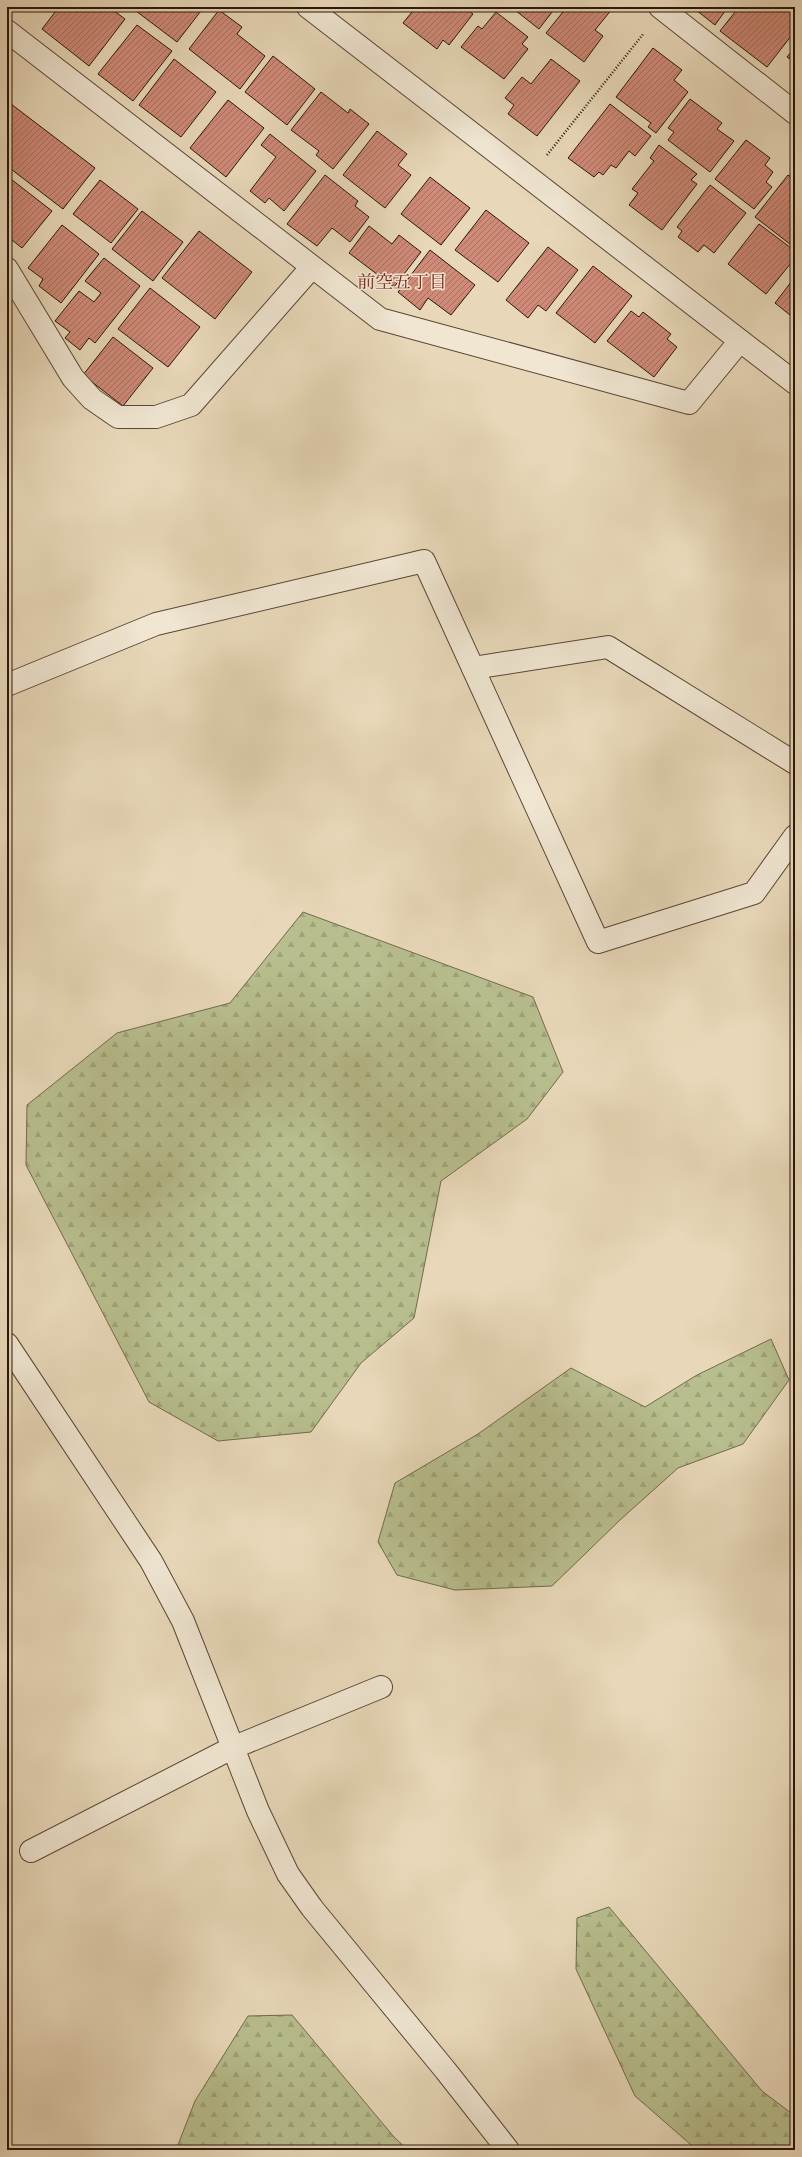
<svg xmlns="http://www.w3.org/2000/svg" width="802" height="2157" font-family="'IM FELL DW Pica','Noto Serif JP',serif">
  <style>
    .forest { fill: url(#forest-firs); stroke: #716a4c }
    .building { fill: url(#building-hatch); stroke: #2a160a }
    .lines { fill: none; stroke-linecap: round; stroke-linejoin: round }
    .minor-casing { stroke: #5a4636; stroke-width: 24 }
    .tertiary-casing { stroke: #5a4636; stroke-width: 24 }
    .path { stroke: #2a160a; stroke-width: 2.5; stroke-dasharray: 1 2; stroke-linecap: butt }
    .minor { stroke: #f0e6d2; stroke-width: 22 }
    .tertiary { stroke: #f0e6d2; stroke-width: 22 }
    .labels { text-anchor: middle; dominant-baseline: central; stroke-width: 3; stroke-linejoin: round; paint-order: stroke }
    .neighbourhood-label { font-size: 18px; fill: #7a1f14; stroke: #f0e6d2 }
  </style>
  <defs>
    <pattern id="forest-firs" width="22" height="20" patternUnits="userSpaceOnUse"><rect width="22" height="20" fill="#b8be8e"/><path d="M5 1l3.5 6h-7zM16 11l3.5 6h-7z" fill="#9ea379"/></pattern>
    <pattern id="building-hatch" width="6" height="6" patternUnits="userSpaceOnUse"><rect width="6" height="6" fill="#cf8a78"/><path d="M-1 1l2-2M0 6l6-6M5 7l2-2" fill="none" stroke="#a87061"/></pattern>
  </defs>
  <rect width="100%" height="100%" fill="#e8d8b9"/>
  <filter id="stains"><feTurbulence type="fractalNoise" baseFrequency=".005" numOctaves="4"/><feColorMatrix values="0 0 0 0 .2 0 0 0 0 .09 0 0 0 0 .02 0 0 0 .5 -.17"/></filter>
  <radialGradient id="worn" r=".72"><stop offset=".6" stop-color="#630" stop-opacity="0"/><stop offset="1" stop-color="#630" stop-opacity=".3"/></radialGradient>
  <g class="forest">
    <path d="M 303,912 L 533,997 L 563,1072 L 527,1119 L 441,1181 L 414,1318 L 361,1363 L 311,1432 L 218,1441 L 149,1402 L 26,1165 L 27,1105 L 117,1033 L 230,1003 Z"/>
    <path d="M 771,1339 L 789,1380 L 743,1444 L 678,1468 L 620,1520 L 552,1586 L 455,1590 L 397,1575 L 378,1542 L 395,1483 L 478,1434 L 571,1368 L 645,1407 L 697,1375 Z"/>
    <path d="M 609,1907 L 762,2091 L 795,2116 L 795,2150 L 697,2150 L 635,2096 L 576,1969 L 577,1918 Z"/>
    <path d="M 292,2015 L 394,2137 L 408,2150 L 176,2150 L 195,2101 L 248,2016 Z"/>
  </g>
  <g class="building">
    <path d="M 59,7 L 109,7 L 125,19 L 89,66 L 42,29 Z"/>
    <path d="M 139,7 L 204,7 L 177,42 L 136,11 Z"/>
    <path d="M 416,7 L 464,7 L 473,14 L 449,45 L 443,40 L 437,49 L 403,23 Z"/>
    <path d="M 511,7 L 556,7 L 539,29 Z"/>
    <path d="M 567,7 L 610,7 L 612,9 L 595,30 L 603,36 L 584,62 L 546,33 Z"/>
    <path d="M 698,7 L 728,7 L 715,25 L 696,10 Z"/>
    <path d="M 739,7 L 789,7 L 795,12 L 795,31 L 767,67 L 720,31 Z"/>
    <path d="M 219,10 L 242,27 L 237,34 L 265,56 L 240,89 L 189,49 Z"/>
    <path d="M 496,12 L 528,37 L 522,44 L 528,49 L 504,79 L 461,47 L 478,26 L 482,29 Z"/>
    <path d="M 137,25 L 172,51 L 133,101 L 98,74 Z"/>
    <path d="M 795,47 L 795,62 L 787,57 Z"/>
    <path d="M 653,48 L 682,70 L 674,80 L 688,92 L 656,133 L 648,127 L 651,123 L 616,97 Z"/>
    <path d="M 273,56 L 315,89 L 287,125 L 245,92 Z"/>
    <path d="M 174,59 L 216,92 L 181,137 L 139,105 Z"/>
    <path d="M 551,59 L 580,81 L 537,136 L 508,114 L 514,105 L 505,98 L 522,77 L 531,84 Z"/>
    <path d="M 321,92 L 348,113 L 350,109 L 369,124 L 333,169 L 316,155 L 319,151 L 291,130 Z"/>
    <path d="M 690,99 L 722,123 L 717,129 L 734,141 L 710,172 L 668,140 L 674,132 L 668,128 Z"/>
    <path d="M 228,100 L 264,128 L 226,177 L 190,148 Z"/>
    <path d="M 11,104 L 95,168 L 63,209 L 7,166 L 7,109 Z"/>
    <path d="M 610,104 L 651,136 L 635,156 L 629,151 L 616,168 L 611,165 L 603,175 L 599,172 L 594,177 L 568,158 Z"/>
    <path d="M 377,131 L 407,154 L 398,165 L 411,175 L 385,208 L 343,175 Z"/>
    <path d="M 270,134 L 316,171 L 284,211 L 269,198 L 265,203 L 250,191 L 276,157 L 261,145 Z"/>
    <path d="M 746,140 L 770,158 L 765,165 L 773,172 L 766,182 L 772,187 L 754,209 L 715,179 Z"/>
    <path d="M 659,145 L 697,174 L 691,180 L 697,184 L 662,230 L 629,205 L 638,193 L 632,189 L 654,161 L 650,158 Z"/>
    <path d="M 325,175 L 358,201 L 355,206 L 369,217 L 350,242 L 332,228 L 317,246 L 287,224 Z"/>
    <path d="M 788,175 L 795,180 L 795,248 L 755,217 Z"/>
    <path d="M 7,176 L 52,211 L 22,248 L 7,236 Z"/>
    <path d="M 430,177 L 470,208 L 441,245 L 401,214 Z"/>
    <path d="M 100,180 L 138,209 L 111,243 L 73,214 Z"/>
    <path d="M 710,185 L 746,213 L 714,253 L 704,245 L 698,252 L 678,237 L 682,231 L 677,227 Z"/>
    <path d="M 486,210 L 529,243 L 498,282 L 455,250 Z"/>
    <path d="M 142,211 L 183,242 L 153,281 L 112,249 Z"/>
    <path d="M 759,224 L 795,251 L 795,258 L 766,294 L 728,264 Z"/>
    <path d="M 62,225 L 99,254 L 61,303 L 39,286 L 43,279 L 28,268 Z"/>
    <path d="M 369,226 L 392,244 L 399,235 L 421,252 L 394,287 L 349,253 Z"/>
    <path d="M 199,231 L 252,272 L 215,319 L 162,278 Z"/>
    <path d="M 548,247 L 578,270 L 546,311 L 538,305 L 528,318 L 506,300 Z"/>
    <path d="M 430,250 L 475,285 L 451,315 L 428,298 L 420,310 L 398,292 Z"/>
    <path d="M 104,258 L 140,286 L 95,343 L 89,338 L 80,350 L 65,338 L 70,332 L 55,321 L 79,291 L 94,302 L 101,293 L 85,281 Z"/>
    <path d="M 593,266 L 632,296 L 595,343 L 556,313 Z"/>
    <path d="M 795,277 L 795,319 L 775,303 Z"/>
    <path d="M 150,288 L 200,327 L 168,367 L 118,329 Z"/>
    <path d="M 631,311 L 639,317 L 643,312 L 671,334 L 667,339 L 677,347 L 654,377 L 607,341 Z"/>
    <path d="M 113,337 L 153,368 L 123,406 L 83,375 Z"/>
  </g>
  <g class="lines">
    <defs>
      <g id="minor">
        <path d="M 660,7 L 795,113"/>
        <path d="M 7,31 L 380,319 L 689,403 L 739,342"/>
        <path d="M 7,269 L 73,378 L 92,399 L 118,417 L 156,417 L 191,405 L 312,267"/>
        <path d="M 473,668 L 608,647 L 795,763"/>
        <path d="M 7,685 L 156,624 L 424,561 L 598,942 L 754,893 L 795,836"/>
        <path d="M 7,1344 L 151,1561 L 183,1621 L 258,1811 L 288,1874 L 312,1908 L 446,2071 L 508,2150"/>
        <path d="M 31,1851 L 232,1748 L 381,1687"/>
      </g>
      <path id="tertiary" d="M 308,7 L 795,383"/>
    </defs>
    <use href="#minor" class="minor-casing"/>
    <use href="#tertiary" class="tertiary-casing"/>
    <path class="path" d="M 547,155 L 644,33"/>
    <use href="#minor" class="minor"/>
    <use href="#tertiary" class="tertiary"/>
  </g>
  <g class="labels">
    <g class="neighbourhood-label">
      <text x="402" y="283">前空五丁目</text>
    </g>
  </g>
  <rect width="802" height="2157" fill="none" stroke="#e8d8b9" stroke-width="24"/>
  <rect x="8" y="8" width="786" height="2141" fill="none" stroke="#2a160a" stroke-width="2"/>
  <rect x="12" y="12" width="778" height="2133" fill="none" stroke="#2a160a"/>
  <rect width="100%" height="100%" filter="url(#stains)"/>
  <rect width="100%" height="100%" fill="url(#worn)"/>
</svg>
